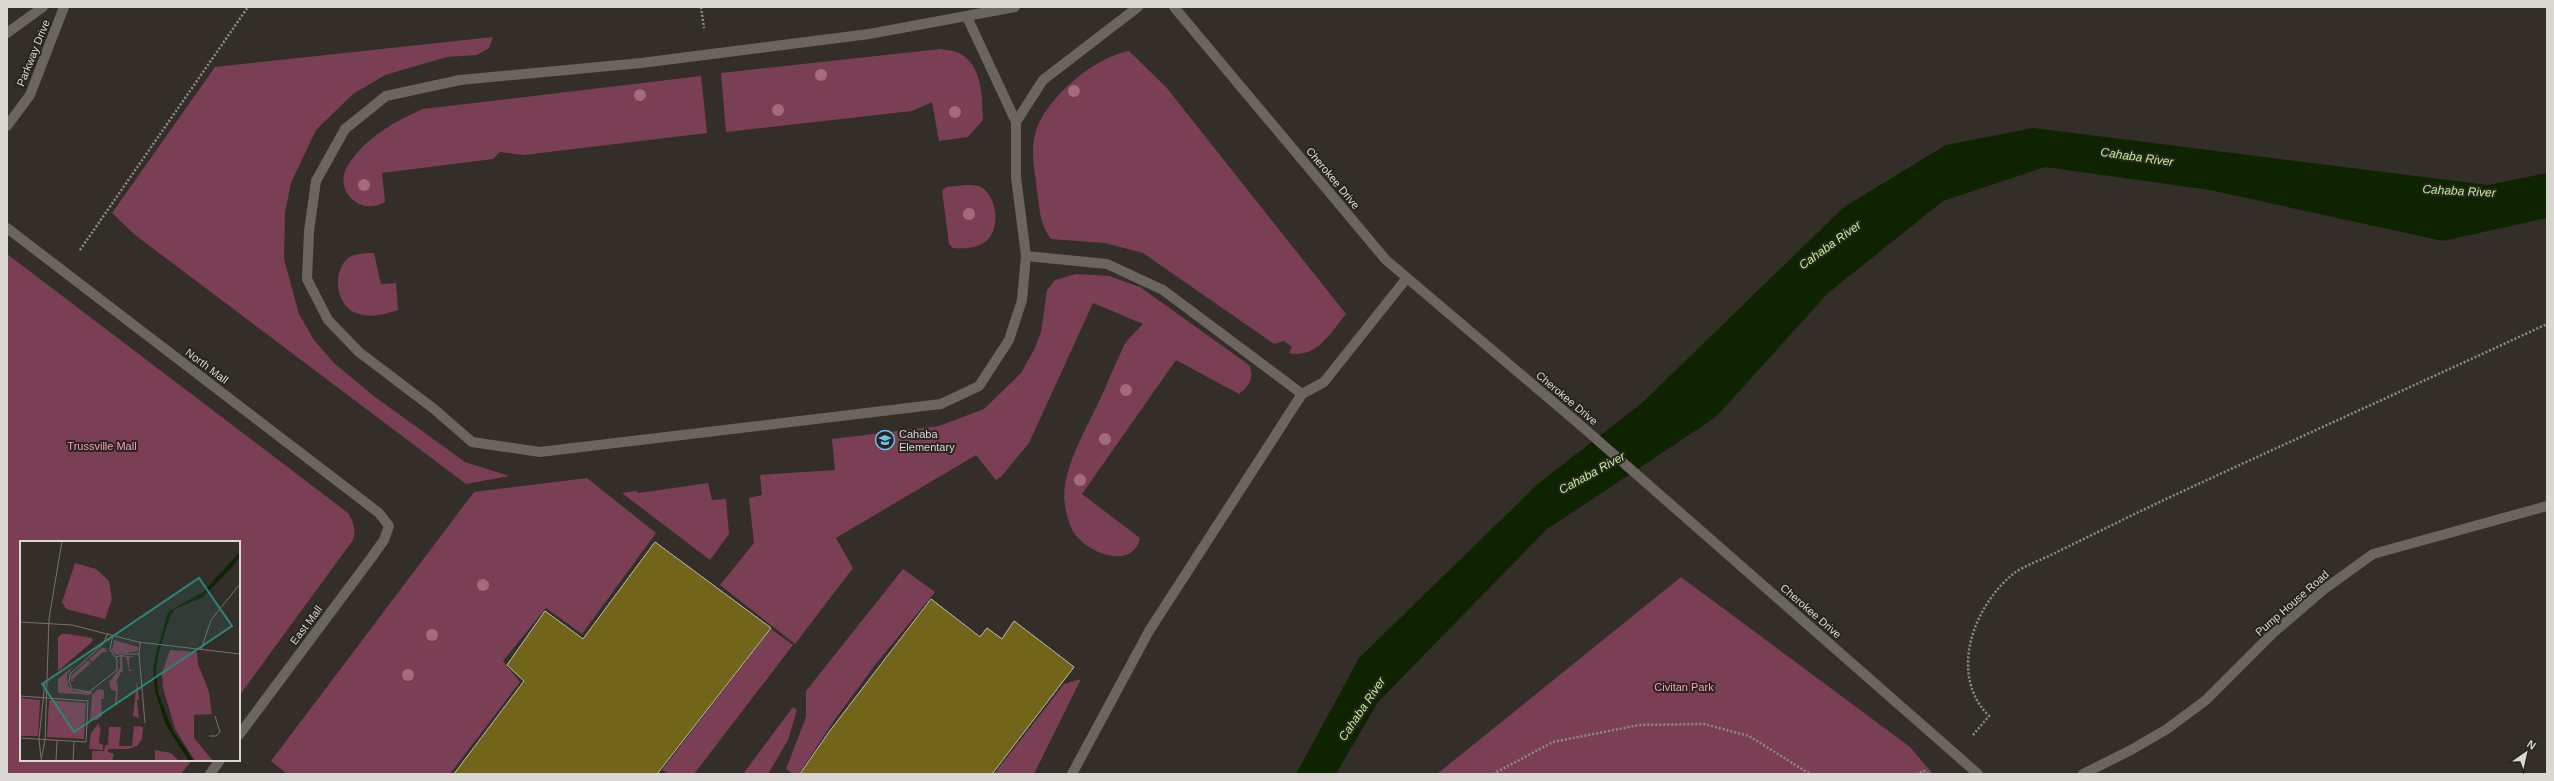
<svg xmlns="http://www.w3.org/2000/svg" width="2554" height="781" font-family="Arial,sans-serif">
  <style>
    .green { fill: #7a3f54 }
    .water { fill: #0e2300 }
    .building { fill: #726519; stroke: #adaca3 }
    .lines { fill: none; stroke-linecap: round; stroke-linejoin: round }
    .path { stroke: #8f8b86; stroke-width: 2.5; stroke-dasharray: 2 2; stroke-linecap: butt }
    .service { stroke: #6b655f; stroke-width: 10 }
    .minor { stroke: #6b655f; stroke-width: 10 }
    .tree { fill: #a26c7a }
    .labels { text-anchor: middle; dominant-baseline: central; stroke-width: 4; stroke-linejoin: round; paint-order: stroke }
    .street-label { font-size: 11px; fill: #dbd8d4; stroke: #29241f }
    .poi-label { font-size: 11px; fill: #dbd8d4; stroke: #29241f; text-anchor: start }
    .park-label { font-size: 11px; fill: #fc9ebe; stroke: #29241f }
    .water-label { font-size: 12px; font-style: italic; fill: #b9f58c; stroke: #29241f }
    .inset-road { fill: none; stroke: #76726d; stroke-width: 1 }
    .view { fill: #2e857d; fill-opacity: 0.15; stroke: #2e857d; stroke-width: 2 }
    .inset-edge { fill: none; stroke: #dbd8d4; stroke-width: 2 }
  </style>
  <rect width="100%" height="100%" fill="#332e28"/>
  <g class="green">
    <path d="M 493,37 L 489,48 L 477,55 L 447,57 L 385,75 L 353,94 L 316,130 L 291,183 L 285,212 L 284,259 L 299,314 L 314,340 L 334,363 L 375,397 L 465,462 L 509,476 L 466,484 L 135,235 L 112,213 L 215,67 Z"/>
    <path d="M 940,49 C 946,50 956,51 961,54 C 983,68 982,97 983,120 L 968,137 L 939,141 L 932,102 L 912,111 L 726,132 L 721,73 Z"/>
    <path d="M 1129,51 L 1166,87 L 1346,314 C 1330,333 1317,359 1289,353 L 1292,347 L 1284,341 L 1274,344 L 1143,253 L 1105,243 L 1051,239 C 1039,222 1040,210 1037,190 C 1035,172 1030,152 1035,135 C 1043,100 1094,57 1129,51 Z"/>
    <path d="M 701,76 L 707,133 L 524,155 L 500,152 L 493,159 L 382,173 L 385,202 C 361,217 332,190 348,165 C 366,137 394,122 423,109 Z"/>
    <path d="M 966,185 C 971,185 977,185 981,187 C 999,198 1002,236 980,245 C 973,248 961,249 953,248 L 949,244 L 942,191 L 946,187 Z"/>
    <path d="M 368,253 L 374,253 L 381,284 L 396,283 L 398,310 C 386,314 372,318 359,314 C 336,308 331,273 348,258 C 353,254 361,254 368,253 Z"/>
    <path d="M 7,254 L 348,513 C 354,523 356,530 353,540 L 239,696 L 239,542 L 21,542 L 21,760 L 192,760 L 181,774 L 7,774 Z"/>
    <path d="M 1076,274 L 1109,276 L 1140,287 L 1249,365 C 1255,378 1249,386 1239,394 L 1176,360 L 1082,494 L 1140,538 C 1133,572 1084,552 1073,531 C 1069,524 1066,513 1065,505 C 1059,473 1088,426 1101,397 C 1109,380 1116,361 1125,344 C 1129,337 1137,331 1143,324 L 1093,303 L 1029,443 L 1001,477 L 996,480 L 976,455 L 836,538 L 853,568 L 795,644 L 720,585 L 754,543 L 749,498 L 762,495 L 760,475 L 835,470 L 832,439 L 939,426 L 984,409 L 1021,373 L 1035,348 L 1041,332 L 1047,290 L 1055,280 Z"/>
    <path d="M 587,478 L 656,533 L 582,634 L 546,608 L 503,661 L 520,682 L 450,774 L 287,774 L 271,761 L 474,492 Z"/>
    <path d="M 708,483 L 712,500 L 726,499 L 729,534 L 710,560 L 622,493 L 635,491 L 639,493 Z"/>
    <path d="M 903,569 L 935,592 L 875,665 L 833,722 L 799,774 L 793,774 L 786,769 L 806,717 L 806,691 Z"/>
    <path d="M 1681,577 L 1910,747 L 1933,774 L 1437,774 Z"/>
    <path d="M 771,629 L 793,645 L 694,774 L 669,774 L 662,770 Z"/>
    <path d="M 1081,679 L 1034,774 L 994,774 L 1064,684 Z"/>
    <path d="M 793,707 L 797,710 L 788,740 L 768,774 L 743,774 Z"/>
  </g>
  <path class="water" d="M 2033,128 L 2488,185 L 2547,173 L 2547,218 L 2443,241 L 2210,190 L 2045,167 L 1943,201 L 1828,293 L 1716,417 L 1546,530 L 1378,702 L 1336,774 L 1296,774 L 1359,658 L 1539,483 L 1642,403 L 1844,207 L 1946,145 Z"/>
  <g class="building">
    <path d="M 655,542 L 771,628 L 657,774 L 454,774 L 524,681 L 507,665 L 545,611 L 583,639 Z"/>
    <path d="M 655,542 L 771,628 L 657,774 L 454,774 L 524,681 L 507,665 L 545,611 L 583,639 Z"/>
    <path d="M 931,599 L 980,637 L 987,628 L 1002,639 L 1014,621 L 1074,667 L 992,774 L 800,774 L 829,732 Z"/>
    <path d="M 931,599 L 980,637 L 987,628 L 1002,639 L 1014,621 L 1074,667 L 992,774 L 800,774 L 829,732 Z"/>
  </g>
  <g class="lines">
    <g class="path">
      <path d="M 701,7 L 704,28"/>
      <path d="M 80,250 L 248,7"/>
      <path d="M 1973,735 L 1989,716 C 1948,675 1973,607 2013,574 C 2025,565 2044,559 2057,552 C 2094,534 2130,516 2166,499 C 2293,440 2420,383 2547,324"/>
      <path d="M 1493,774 L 1553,742 L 1639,725 L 1704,724 L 1749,736 L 1810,774"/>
      <path d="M 1916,774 L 1924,771 L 1928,774"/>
    </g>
    <g class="service">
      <path d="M 1015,7 L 869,34 L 641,63 L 460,80 L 386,96 L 345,129 L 316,181 L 309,231 L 307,279 L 328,320 L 359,352 L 434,409 L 472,442 L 540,452 L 941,404 L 979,386 L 1009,340 L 1022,300 L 1026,256 L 1016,177 L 1016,122 L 1043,80 L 1138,7"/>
      <path d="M 967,17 L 1016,122"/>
      <path d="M 1026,256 L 1107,264 L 1163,290 L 1302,394 L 1324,382 L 1406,279"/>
      <path d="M 1072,774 L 1149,631 L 1302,394"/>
    </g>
    <g class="minor">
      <path d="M 1174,7 L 1386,260 L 1578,423 L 1978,774"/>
      <path d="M 7,33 L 43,7"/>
      <path d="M 7,126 L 30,95 L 64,7"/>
      <path d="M 7,228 L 379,513 L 389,526 L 384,540 L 372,557 L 239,735"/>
      <path d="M 210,774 L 220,760"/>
      <path d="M 2083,774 L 2131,750 L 2167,729 L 2206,700 L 2273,633 L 2323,590 L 2373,554 L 2547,506"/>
    </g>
  </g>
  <g class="tree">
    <circle cx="821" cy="75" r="6"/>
    <circle cx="1074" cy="91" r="6"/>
    <circle cx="640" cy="95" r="6"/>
    <circle cx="778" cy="110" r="6"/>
    <circle cx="955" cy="112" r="6"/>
    <circle cx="364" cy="185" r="6"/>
    <circle cx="969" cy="214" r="6"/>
    <circle cx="1126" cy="390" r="6"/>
    <circle cx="1105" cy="439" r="6"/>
    <circle cx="1080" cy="480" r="6"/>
    <circle cx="483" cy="585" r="6"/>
    <circle cx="432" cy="635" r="6"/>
    <circle cx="408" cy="675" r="6"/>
  </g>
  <defs>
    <symbol id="school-ring" viewBox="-11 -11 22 22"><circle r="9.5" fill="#29241f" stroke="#6bc3f2" stroke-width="1.5"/><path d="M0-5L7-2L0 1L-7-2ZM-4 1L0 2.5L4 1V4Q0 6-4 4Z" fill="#6bc3f2"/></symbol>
  </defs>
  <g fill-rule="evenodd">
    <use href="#school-ring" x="874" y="429" width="22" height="22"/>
  </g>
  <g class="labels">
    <g class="street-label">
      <text transform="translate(33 53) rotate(-68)">Parkway Drive</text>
      <text transform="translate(1333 178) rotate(50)">Cherokee Drive</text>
      <text transform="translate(207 366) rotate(37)">North Mall</text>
      <text transform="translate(1567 398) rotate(40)">Cherokee Drive</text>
      <text transform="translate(2292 603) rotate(-41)">Pump House Road</text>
      <text transform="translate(1811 611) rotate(41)">Cherokee Drive</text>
      <text transform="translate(306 625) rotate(-53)">East Mall</text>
    </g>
    <g class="poi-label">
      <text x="899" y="434">Cahaba<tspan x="899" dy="13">Elementary</tspan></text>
    </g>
    <g class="park-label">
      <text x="102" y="446">Trussville Mall</text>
      <text x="1684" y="687">Civitan Park</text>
    </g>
    <g class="water-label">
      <text transform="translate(2137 157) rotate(8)">Cahaba River</text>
      <text transform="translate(2459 191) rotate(3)">Cahaba River</text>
      <text transform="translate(1830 245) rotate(-36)">Cahaba River</text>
      <text transform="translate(1592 473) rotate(-29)">Cahaba River</text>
      <text transform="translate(1362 709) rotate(-56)">Cahaba River</text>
    </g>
  </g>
  <g transform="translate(20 541)">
    <rect width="220" height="220" fill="#332e28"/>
    <path d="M 55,22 L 76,28 L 89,40 L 92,58 L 85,78 L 46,68 L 42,61 ZM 48,93 L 72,97 L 73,100 L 38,130 L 38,96 L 42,93 ZM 94,99 L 118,106 L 118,110 L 96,114 L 92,109 ZM 82,107 L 85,107 L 87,111 L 83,111 L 72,121 L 69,118 ZM 150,109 L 177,111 L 178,123 L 189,151 L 192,173 L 174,174 L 174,197 L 193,220 L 175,220 L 155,188 L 143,147 L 142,132 ZM 100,115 L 115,115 L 109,117 L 109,128 L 114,130 L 109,130 L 106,116 L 102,116 L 103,131 L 101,131 L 96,141 L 98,143 L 97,163 L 95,163 L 96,150 L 91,149 L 89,141 L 100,127 ZM 68,119 L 71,122 L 53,138 L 54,140 L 51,140 L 51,135 ZM 54,125 L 47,134 L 48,144 L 53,150 L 73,151 L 71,154 L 38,152 L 38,138 ZM 117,140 L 119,158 L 117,159 L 119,177 L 113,175 ZM 78,148 L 84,149 L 84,158 L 81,158 L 82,175 L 77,179 L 70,179 L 72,154 ZM 0,157 L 20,159 L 18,195 L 0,195 ZM 29,159 L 66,162 L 64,198 L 27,196 ZM 79,182 L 79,187 L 81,185 L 79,202 L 83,204 L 83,209 L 69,208 L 71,192 ZM 114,185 L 123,186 L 122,198 L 117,205 L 108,208 L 88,208 L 88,211 L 94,213 L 92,220 L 72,220 L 72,210 L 84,210 L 85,204 L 88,204 L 89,186 L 101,186 L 99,205 L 112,205 ZM 135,209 L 151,212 L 159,220 L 135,220 Z" fill="#7a3f54"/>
    <path d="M 220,11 L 220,16 L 211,27 L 183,56 L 155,68 L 150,75 L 139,111 L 136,129 L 138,152 L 153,190 L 174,220 L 169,220 L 146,184 L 135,150 L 133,127 L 137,109 L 148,71 L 183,51 Z" fill="#0e2300"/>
    <path class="inset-road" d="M 0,81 L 52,84 L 118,101 L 220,113M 88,92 L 83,103 L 50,133 L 49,141 L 52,148 L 69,151 L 97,129 L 97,119 L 90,108 L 93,94M 181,109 L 191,79 L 220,43M 119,113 L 125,182M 96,116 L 106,113 L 119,113 L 120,102M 0,155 L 68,160 L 66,201 L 0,197M 189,195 L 196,195 L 200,191 L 195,175M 21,217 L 19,198 L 25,141M 21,220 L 25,199 L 29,78 L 42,0M 36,220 L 37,200M 53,220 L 54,201"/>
    <path class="view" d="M 179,37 L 212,85 L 54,191 L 22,143 Z"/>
    <rect width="220" height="220" class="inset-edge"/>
  </g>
  <rect width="2554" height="781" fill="none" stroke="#dbd8d4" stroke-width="16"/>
  <g transform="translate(2526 753) rotate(34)" stroke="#29241f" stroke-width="3" paint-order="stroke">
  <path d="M0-3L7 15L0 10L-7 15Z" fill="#dbd8d4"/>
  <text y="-6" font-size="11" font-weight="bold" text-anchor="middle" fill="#dbd8d4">N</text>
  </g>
</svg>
